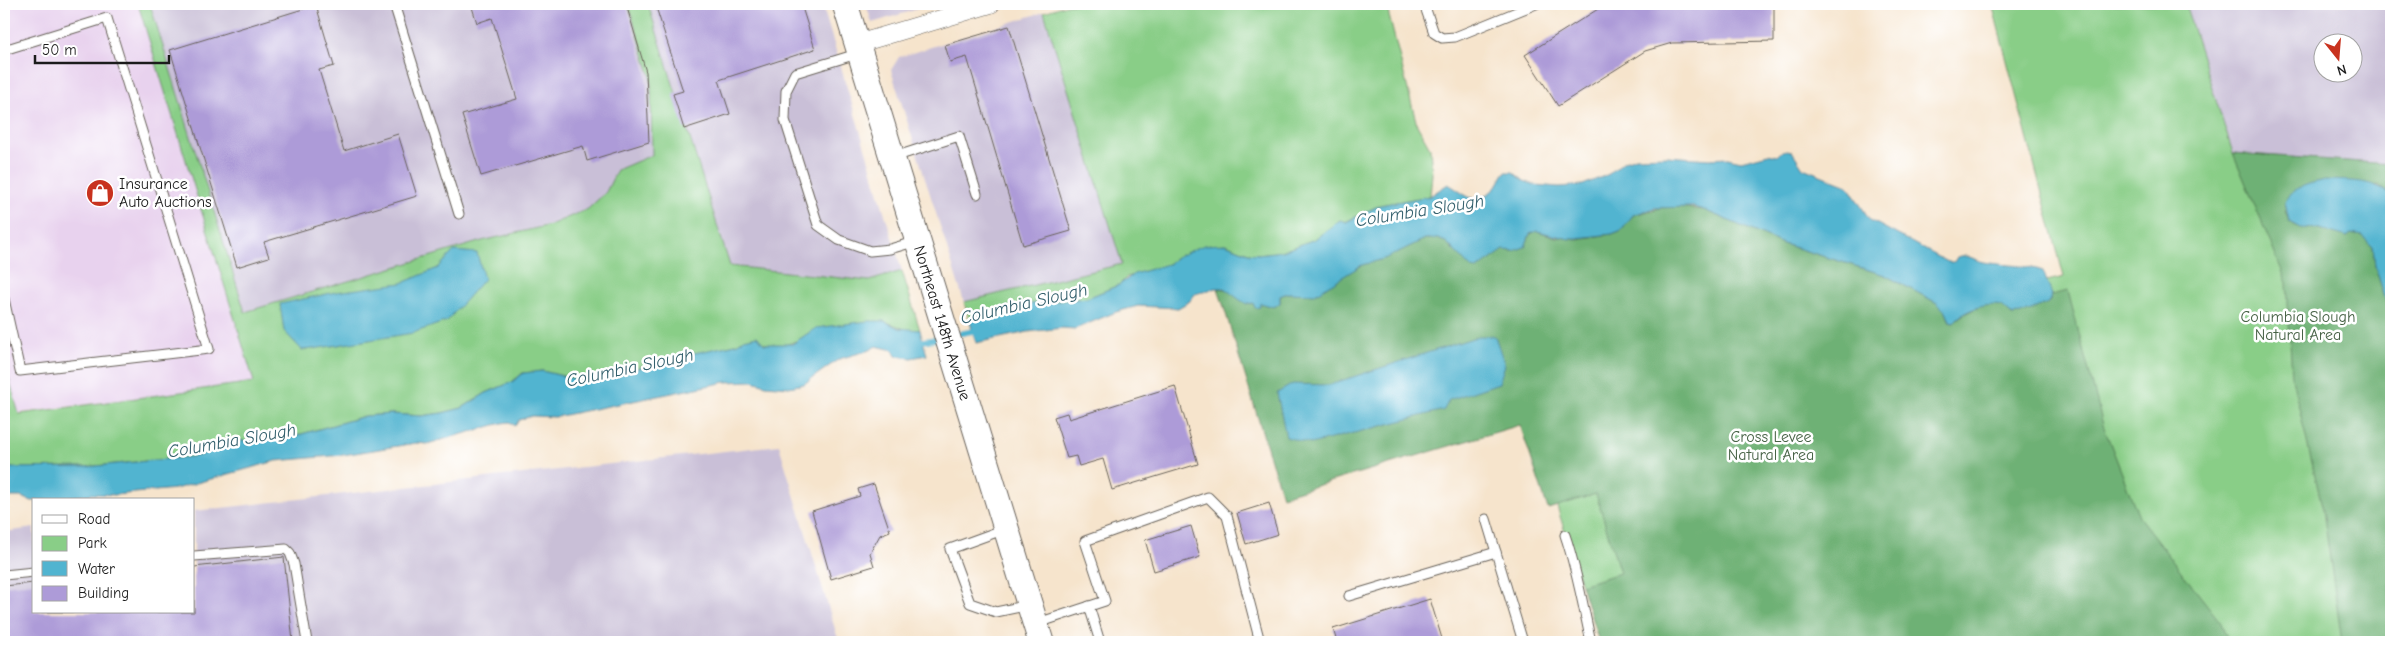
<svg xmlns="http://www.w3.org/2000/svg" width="2395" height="646" font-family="'Comic Neue',sans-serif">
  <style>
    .built { fill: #e8d2ee }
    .industrial { fill: #c9bfd7; fill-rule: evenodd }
    .green { fill: #89ce87; stroke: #527552 }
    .forest { fill: #6eb174; stroke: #456648 }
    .water { fill: #51b4d0; stroke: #366876 }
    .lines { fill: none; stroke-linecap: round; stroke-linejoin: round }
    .stream { stroke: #51b4d0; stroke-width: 5.5 }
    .building { fill: #ad9bd8 }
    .lane-casing { stroke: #68625a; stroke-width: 11 }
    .street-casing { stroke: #68625a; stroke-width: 19 }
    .secondary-casing { stroke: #68625a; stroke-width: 27 }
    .lane { stroke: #fff; stroke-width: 9 }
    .street { stroke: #fff; stroke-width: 18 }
    .secondary { stroke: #fff; stroke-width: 25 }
    .labels { text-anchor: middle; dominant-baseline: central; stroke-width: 5; stroke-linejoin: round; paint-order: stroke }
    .poi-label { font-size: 16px; fill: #1c1c1c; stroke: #fff; text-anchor: start }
    .park-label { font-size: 16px; fill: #486347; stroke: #fff }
    .street-label { font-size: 16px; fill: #1c1c1c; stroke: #fff }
    .water-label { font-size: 18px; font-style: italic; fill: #34606d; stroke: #fff }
  </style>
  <rect width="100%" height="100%" fill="#fff"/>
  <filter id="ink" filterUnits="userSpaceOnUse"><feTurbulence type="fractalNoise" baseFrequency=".02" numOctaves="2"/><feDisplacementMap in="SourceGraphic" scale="10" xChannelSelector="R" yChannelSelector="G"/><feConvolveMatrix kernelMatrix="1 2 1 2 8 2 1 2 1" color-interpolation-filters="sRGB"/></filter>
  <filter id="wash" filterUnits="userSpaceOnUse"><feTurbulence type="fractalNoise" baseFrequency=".0096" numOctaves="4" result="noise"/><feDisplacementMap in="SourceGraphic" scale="20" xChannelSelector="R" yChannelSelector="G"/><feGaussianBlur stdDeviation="1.12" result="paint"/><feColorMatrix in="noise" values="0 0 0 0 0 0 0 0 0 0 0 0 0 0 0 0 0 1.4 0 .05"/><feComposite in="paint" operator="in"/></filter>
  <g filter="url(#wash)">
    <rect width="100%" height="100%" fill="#f6e4cc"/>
    <path class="built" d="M 8,4 L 138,4 L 254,382 L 4,415 L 4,5 Z"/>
    <g class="industrial">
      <path d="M 150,4 L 628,4 L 651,76 L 652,156 L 617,170 L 606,192 L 588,209 L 550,225 L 482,241 L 245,312 Z"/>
      <path d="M 648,4 L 822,4 L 902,271 L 869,281 L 730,266 Z"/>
      <path d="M 866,4 L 934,4 L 872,23 Z"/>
      <path d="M 2185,4 L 2391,4 L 2391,164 L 2233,153 ZM 2322,42 L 2352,42 L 2352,72 L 2322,72 Z"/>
      <path d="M 1044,12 L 1123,264 L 964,302 L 891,70 L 899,57 Z"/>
      <path d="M 779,445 L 839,642 L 4,642 L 4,532 L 34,528 L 34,612 L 194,612 L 194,511 Z"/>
    </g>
    <g class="green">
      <path d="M 138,4 L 150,4 L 245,312 L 482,241 L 550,225 L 588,209 L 606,192 L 617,170 L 652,155 L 651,76 L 628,4 L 648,4 L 730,266 L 869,281 L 902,271 L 920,330 C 904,333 894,322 883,322 C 863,321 841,329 821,332 C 795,337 782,357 753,337 L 736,344 L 642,366 L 601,381 L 583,381 L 542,371 L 523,373 L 512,382 L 486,393 L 462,408 L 442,413 L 421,416 L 392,414 L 365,416 L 284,439 L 236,441 L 198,456 L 85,467 L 4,468 L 4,360 L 19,414 L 254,382 Z"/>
      <path d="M 1069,4 L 1386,4 L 1417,125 L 1430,148 L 1432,174 L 1430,196 L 1380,205 L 1345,222 L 1340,220 L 1315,239 L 1283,251 L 1258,254 L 1248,253 L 1225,244 L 1179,256 L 1168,264 L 1127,277 L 1119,285 L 1087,298 L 1012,306 L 969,319 L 964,302 L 1122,264 L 1044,12 Z"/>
      <path d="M 1992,4 L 2185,4 L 2233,153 L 2311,159 L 2375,266 L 2391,317 L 2391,642 L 1641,642 L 1581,585 L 1484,267 L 2051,296 L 2047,281 L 2064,277 Z"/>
    </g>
    <g class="forest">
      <path d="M 2233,153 L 2391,164 L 2391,194 L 2378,185 L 2285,211 C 2292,233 2302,225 2320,229 C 2329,231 2338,234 2347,237 L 2351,234 L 2362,236 L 2373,246 L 2375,266 L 2391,317 L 2391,642 L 2342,642 L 2323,510 L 2292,378 L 2287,283 Z"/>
      <path d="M 1668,206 L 1704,210 L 1783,244 L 1885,275 L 1937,303 L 1946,312 L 1950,322 L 1954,322 C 1962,313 1991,299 2003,306 C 2006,308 2009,312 2012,315 L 2048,303 L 2052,295 L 2068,291 L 2103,425 L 2139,517 L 2221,623 L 2229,642 L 1599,642 L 1581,585 L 1620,573 L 1596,494 L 1548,509 L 1520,425 L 1282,496 L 1218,288 L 1230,290 L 1247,304 L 1260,303 L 1274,307 L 1280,303 L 1280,296 L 1287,293 L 1310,293 L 1362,265 L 1391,255 L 1425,239 L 1438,239 L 1446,242 L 1453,250 L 1488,259 L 1504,250 L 1513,251 L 1527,242 L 1530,234 L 1537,231 L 1556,237 L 1577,239 L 1612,234 L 1622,230 L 1633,215 Z"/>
    </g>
    <g class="water">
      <path d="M 1787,150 L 1792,151 L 1803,168 L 1848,186 L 1870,220 L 1948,262 L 1954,262 L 1957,257 C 1966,253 1974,260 1984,262 C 2004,266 2023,264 2043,271 L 2052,295 L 2048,303 L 2021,314 L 2012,315 L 2002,306 C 1986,303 1965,309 1954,322 L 1950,321 L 1946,312 L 1937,303 L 1885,275 L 1783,244 L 1704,210 L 1693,207 L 1654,208 L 1633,215 L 1622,230 L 1612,234 L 1569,239 L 1537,231 L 1530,234 L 1525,247 L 1513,251 L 1504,250 L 1477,269 L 1471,268 L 1446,242 L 1438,239 L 1425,239 L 1384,259 L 1362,265 L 1315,294 L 1287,293 L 1280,296 L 1280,303 L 1274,307 L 1260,303 L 1260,307 L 1255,308 L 1253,303 L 1247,304 L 1240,300 L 1224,288 L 1216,288 L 1195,294 L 1190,301 L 1178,308 L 1138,306 L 1116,312 L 1075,329 L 1062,328 L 1028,332 L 976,343 L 969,319 L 1012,306 L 1087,298 L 1119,285 L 1134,274 L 1168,264 L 1179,256 L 1204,245 L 1225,244 L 1248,253 L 1258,254 L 1283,251 L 1315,239 L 1340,220 L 1346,222 L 1380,205 L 1430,196 L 1448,184 C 1468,195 1473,208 1494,189 C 1499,185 1501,177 1505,172 L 1513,172 L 1524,181 L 1535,185 L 1559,187 L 1583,185 L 1609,174 L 1624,161 L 1636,157 L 1666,156 L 1709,159 L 1728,158 L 1741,161 L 1768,154 L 1777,156 L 1782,151 Z"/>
      <path d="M 2325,180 C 2351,181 2370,179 2391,194 L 2391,317 L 2375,266 L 2373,246 L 2362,236 L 2351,234 L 2347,237 L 2320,229 L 2300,228 L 2289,222 L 2285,202 C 2295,186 2308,184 2325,180 Z"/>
      <path d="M 454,251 L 477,253 L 484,279 L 447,321 L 413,333 L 313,349 L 302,350 L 284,331 L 280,304 L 336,292 L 402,283 L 438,268 Z"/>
      <path d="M 868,321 L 884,321 L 899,328 L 920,330 L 927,355 L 911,358 L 896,356 L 893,350 L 876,346 L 870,350 L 839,359 L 804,384 L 789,387 L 766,385 L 753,381 L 726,382 L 555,417 L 532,416 L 519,420 L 515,426 L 510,422 L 502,423 L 427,444 L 416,443 L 343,455 L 276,461 L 175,489 L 115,495 L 92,494 L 51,500 L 32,501 L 21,497 L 4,497 L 4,468 L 85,467 L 198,456 L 236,441 L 284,439 L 365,416 L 392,414 L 421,416 L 442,413 L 462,408 L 486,393 L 512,382 L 523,373 L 542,371 L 583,381 L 601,381 L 662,360 L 736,344 L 744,339 L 757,336 L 764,344 L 792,344 L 816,328 Z"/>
      <path d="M 1479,336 L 1495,336 L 1505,365 L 1499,383 L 1449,400 L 1444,410 L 1311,444 L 1286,437 L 1277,393 L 1293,384 L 1328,385 Z"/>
    </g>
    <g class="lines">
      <g class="stream">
        <path d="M 953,335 L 978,330"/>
        <path d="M 916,342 L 942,338"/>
      </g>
    </g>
    <g id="blocks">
      <g class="building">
        <path d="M 471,4 L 626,4 L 646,72 L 649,142 L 587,161 L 583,146 L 481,176 L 462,115 L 517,99 L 492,18 L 477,23 Z"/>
        <path d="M 655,4 L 801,4 L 815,49 L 719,80 L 730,114 L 684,129 L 673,94 L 683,91 Z"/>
        <path d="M 1606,4 L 1774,4 L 1774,41 L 1672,43 L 1645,51 L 1558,106 L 1525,55 Z"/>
        <path d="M 316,5 L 334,66 L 319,70 L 344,151 L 398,134 L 417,196 L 264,242 L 269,257 L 237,267 L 170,50 Z"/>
        <path d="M 1009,26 L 1071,231 L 1023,245 L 967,57 L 950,62 L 945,45 Z"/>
        <path d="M 1175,386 L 1198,464 L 1112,490 L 1103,459 L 1079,466 L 1076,456 L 1067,458 L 1054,417 L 1067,413 L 1069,419 Z"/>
        <path d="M 874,484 L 890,531 L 880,535 L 870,553 L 874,566 L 831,579 L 812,511 L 860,496 L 858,489 Z"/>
        <path d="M 1269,503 L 1278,534 L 1246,544 L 1237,513 Z"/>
        <path d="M 1191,526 L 1200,557 L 1154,571 L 1145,540 Z"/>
        <path d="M 284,557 L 293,642 L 4,642 L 4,586 L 34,583 L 34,612 L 194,612 L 194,567 Z"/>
        <path d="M 1430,599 L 1443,642 L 1337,642 L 1333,629 Z"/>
      </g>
    </g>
  </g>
  <g filter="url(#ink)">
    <use href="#blocks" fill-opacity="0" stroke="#68625a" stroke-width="1"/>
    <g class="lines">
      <defs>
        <g id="lane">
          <path d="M 394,4 L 459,214"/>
          <path d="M 1424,4 L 1434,33 L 1442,38 L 1455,37 L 1536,4"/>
          <path d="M 4,50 L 107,18 L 209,349 L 20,371 L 4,299"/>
          <path d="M 860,53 L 795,73 L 786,91 L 785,120 L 818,225 L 839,240 L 870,251 L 890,249 L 917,241"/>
          <path d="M 894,157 L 959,136 L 977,194"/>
          <path d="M 1486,519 L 1523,642"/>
          <path d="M 1005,529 L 950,549 L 970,603 L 996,612 L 1029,605"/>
          <path d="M 1565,535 C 1577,570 1583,606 1591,642"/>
          <path d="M 194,556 L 286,549 L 290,553 L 294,564 L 307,642"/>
          <path d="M 4,575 L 34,572"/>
          <path d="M 1349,596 L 1496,552"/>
          <path d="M 1089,606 L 1100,642"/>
          <path d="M 1038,623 L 1105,601 L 1085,541 L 1208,497 L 1227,516 L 1260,642"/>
        </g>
        <path id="street" d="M 857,44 L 991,4"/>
        <path id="secondary" d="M 845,4 L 1041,642"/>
      </defs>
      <use href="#lane" class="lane-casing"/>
      <use href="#street" class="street-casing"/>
      <use href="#secondary" class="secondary-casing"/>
      <use href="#lane" class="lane"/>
      <use href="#street" class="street"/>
      <use href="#secondary" class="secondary"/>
    </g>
  </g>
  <defs>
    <symbol id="shop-disc" viewBox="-11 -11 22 22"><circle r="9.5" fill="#c8321e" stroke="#fff"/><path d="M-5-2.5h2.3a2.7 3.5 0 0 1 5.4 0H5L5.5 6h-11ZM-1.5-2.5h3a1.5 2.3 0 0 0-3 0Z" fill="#fff"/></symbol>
  </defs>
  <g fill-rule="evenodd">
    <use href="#shop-disc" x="84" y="177" width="32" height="32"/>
  </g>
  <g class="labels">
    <g class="poi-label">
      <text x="119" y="184">Insurance<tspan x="119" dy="18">Auto Auctions</tspan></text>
    </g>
    <g class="park-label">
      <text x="2298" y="317">Columbia Slough<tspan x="2298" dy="18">Natural Area</tspan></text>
      <text x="1771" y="437">Cross Levee<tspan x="1771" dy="18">Natural Area</tspan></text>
    </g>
    <g class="street-label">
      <text transform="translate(942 323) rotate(73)">Northeast 148th Avenue</text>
    </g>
    <g class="water-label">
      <text transform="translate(1420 211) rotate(-9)">Columbia Slough</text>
      <text transform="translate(1024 304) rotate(-13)">Columbia Slough</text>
      <text transform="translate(630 368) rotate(-12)">Columbia Slough</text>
      <text transform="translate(232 441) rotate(-10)">Columbia Slough</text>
    </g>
  </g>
  <rect width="2395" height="646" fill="none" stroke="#fff" stroke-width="20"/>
  <rect x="32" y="498" width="162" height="115" fill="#ffffff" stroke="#a4a4a4"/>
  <rect x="42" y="515" width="25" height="8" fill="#ffffff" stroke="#a4a4a4"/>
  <text x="78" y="524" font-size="15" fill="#1c1c1c">Road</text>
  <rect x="42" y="536" width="25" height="15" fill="#89ce87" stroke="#a4a4a4"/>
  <text x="78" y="548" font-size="15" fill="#1c1c1c">Park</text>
  <rect x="42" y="561" width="25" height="15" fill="#51b4d0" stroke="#a4a4a4"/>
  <text x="78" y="574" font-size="15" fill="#1c1c1c">Water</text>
  <rect x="42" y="586" width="25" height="15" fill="#ad9bd8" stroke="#a4a4a4"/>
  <text x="78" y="598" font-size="15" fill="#1c1c1c">Building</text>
  <g transform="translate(2338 58) rotate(163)"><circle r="24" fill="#ffffff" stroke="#a4a4a4"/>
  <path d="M0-4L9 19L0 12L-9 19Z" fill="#c8321e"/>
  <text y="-8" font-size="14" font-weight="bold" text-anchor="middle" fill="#1c1c1c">N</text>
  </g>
  <path d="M35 55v8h134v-8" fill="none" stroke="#1c1c1c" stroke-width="2.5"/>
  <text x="42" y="55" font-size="15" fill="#1c1c1c" stroke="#ffffff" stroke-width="4" paint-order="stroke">50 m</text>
</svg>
